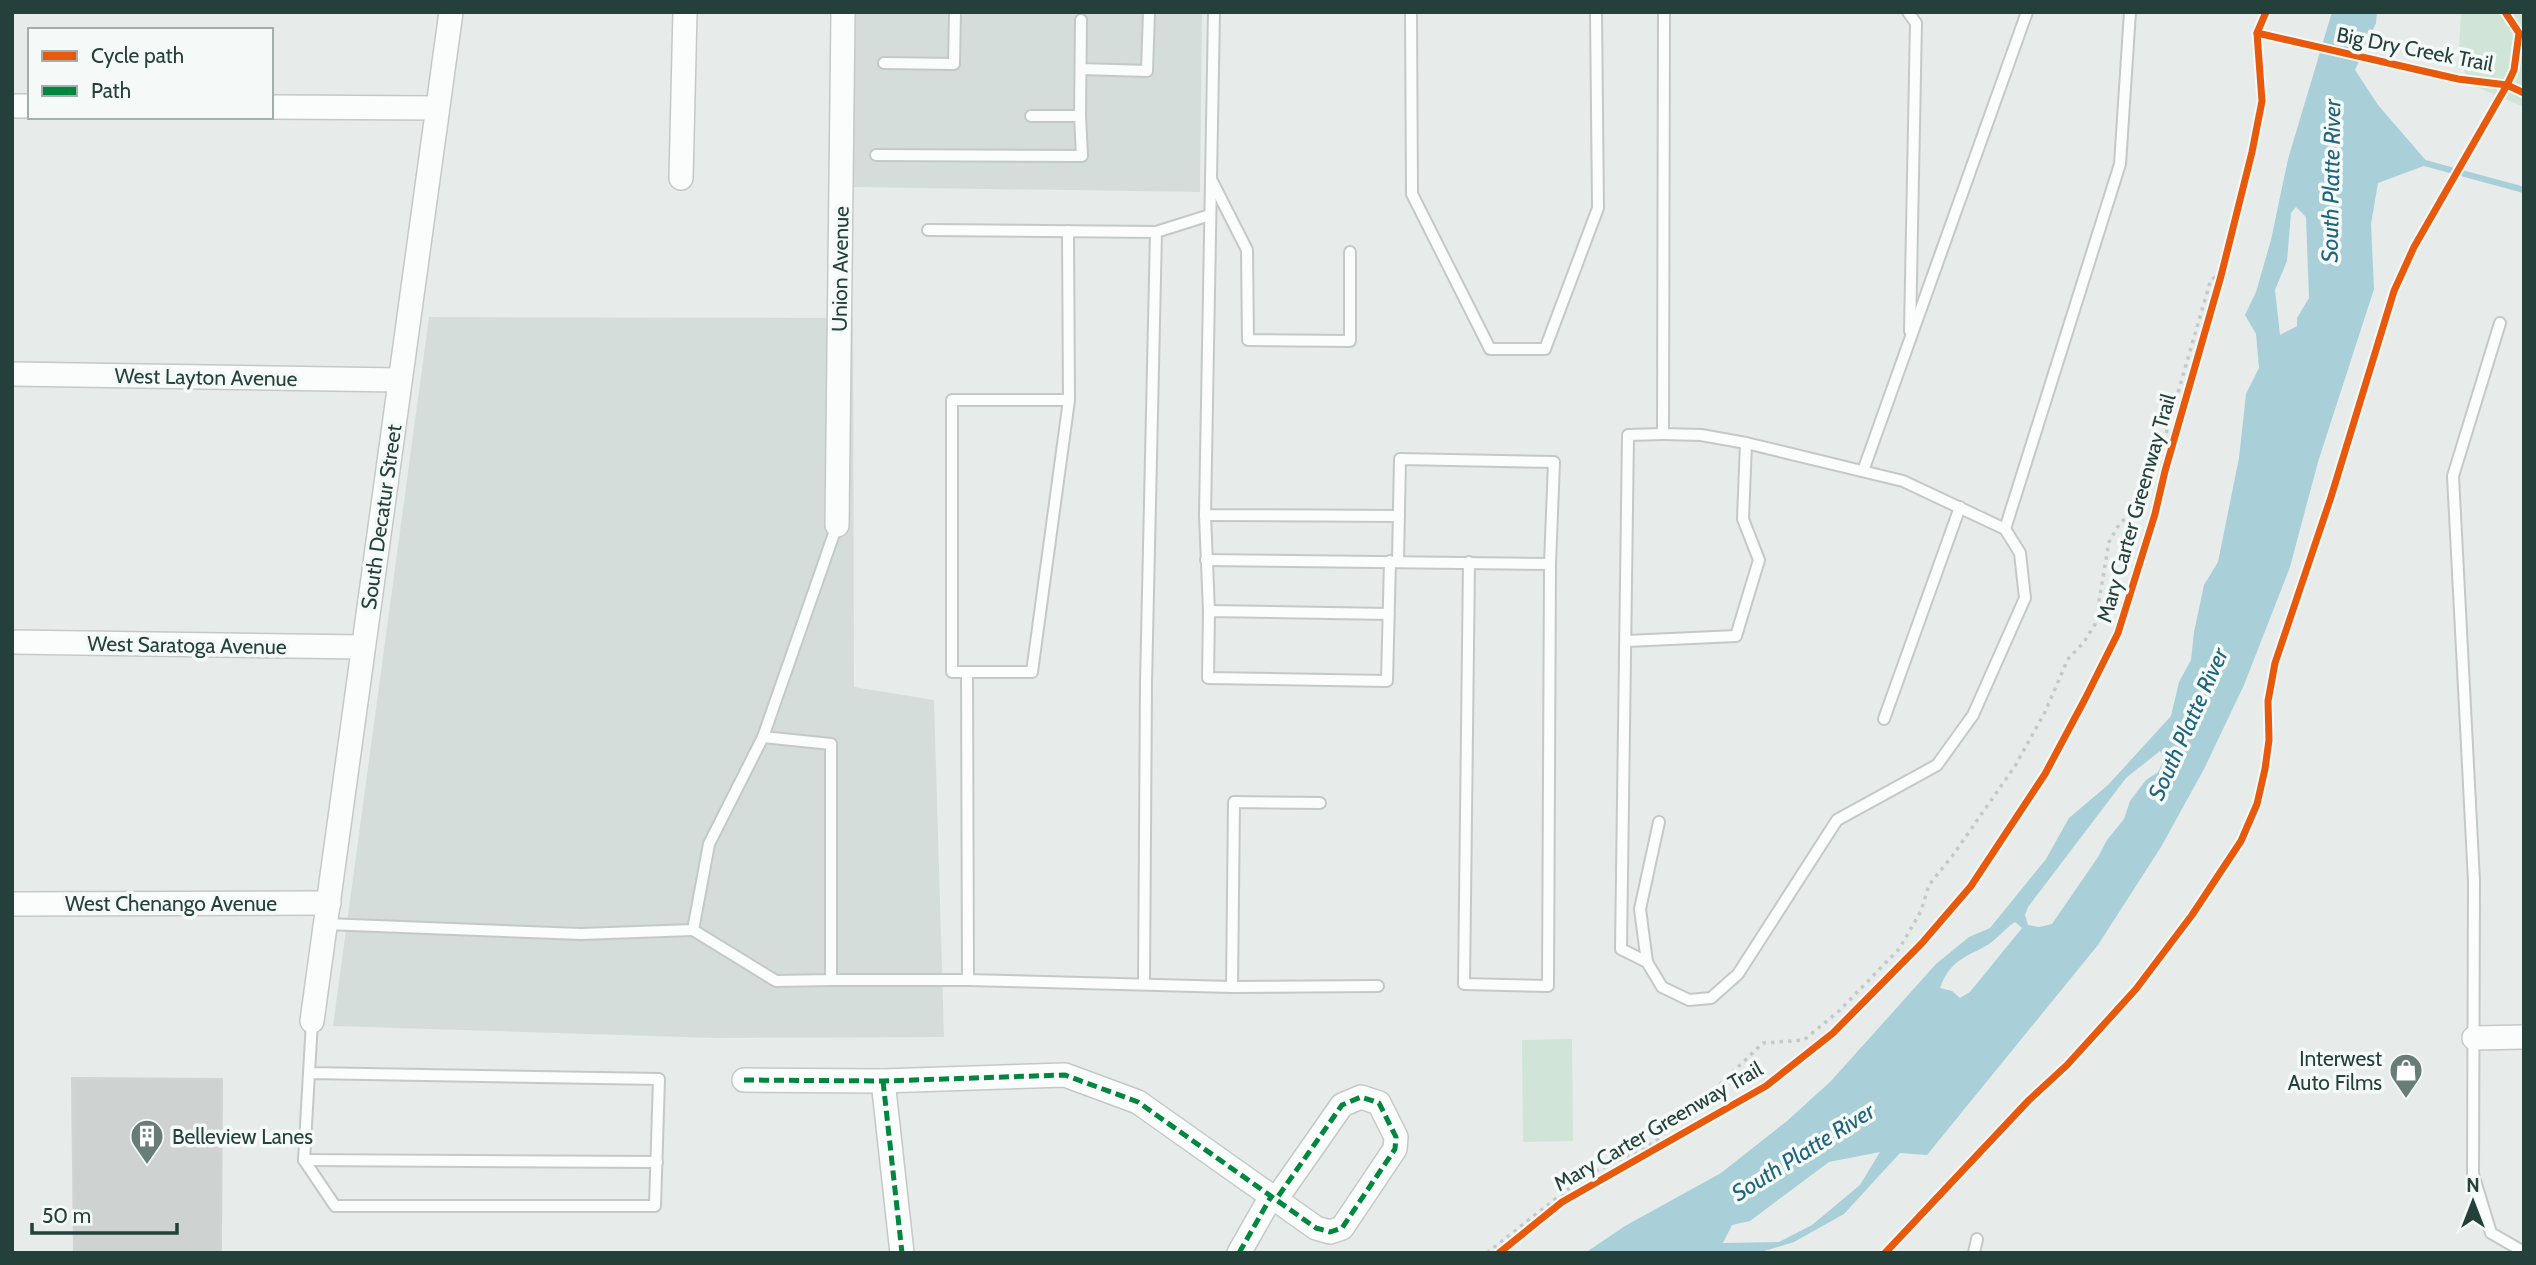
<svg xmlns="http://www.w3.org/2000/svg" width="2536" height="1265" font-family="Cabin,sans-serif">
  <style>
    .built { fill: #d5ddda }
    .green { fill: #d0e4d8 }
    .water { fill: #a9cfd9; fill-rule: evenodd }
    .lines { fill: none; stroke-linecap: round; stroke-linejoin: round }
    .stream { stroke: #a9cfd9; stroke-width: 6 }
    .building { fill: #ced3d1; stroke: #d0d5d3; stroke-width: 2 }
    .lane-casing { stroke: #c4c9c7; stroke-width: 14 }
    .street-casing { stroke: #c4c9c7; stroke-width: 26 }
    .path { stroke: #c2cbca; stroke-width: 3.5; stroke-dasharray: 3.5 5; stroke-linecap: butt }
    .lane { stroke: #fbfcfc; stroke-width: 10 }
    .street { stroke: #fbfcfc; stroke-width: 23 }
    .quiet { stroke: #00873e; stroke-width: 5; stroke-dasharray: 10 5; stroke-linecap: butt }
    .cycleway-casing { stroke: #f5faf8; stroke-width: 11 }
    .cycleway { stroke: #e8590c; stroke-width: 7 }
    .labels { text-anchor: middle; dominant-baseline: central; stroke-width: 7; stroke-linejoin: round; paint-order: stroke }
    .street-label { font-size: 21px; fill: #24403a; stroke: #f5faf8 }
    .poi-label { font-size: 21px; fill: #24403a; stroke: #f5faf8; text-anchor: end }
    .water-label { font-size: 23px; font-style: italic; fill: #1e657c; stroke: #f5faf8 }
  </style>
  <rect width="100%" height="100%" fill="#e7ecea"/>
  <g class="built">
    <path d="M 855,12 L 1202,12 L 1200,192 L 853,187 Z"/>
    <path d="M 429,317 L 853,318 L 854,687 L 934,700 L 944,1037 L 715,1038 L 333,1026 Z"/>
  </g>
  <g class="green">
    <path d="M 2461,12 L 2524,12 L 2524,107 L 2467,83 L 2459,49 Z"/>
    <path d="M 1572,1039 L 1573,1141 L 1523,1142 L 1522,1040 Z"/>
  </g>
  <path class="water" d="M 2332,12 L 2377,12 L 2376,23 L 2355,70 L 2378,105 L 2429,164 L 2378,183 L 2371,224 L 2374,289 L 2318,462 L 2290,567 L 2244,685 L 2204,769 L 2161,847 L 2098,945 L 1927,1155 L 1900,1153 L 1844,1214 L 1794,1242 L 1758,1253 L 1585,1253 L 1625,1226 L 1721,1173 L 1787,1121 L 1831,1081 L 1936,964 L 1969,937 L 1990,928 L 2046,859 L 2069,818 L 2108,785 L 2171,716 L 2179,682 L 2191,660 L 2194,632 L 2204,585 L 2218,562 L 2239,458 L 2246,394 L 2259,368 L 2256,334 L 2245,315 L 2256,292 L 2271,240 L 2288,159 ZM 2296,207 L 2306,217 L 2309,298 L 2297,318 L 2297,326 L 2280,335 L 2275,290 L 2287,261 L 2291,213 ZM 2160,751 L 2164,760 L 2158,772 L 2146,780 L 2130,801 L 2124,819 L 2107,840 L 2098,857 L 2052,924 L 2039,927 L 2028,925 L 2025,915 L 2028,907 L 2126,778 ZM 2015,922 L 2022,928 L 1970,992 L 1960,998 L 1952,991 L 1940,988 C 1950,962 1961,959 1984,947 C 1996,941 2004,929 2015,922 ZM 1880,1152 L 1860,1185 L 1812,1225 L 1779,1242 L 1723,1243 L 1732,1225 L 1750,1221 L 1829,1162 Z"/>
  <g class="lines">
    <path class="stream" d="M 2421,162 L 2524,190"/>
  </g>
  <path class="building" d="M 72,1078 L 222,1079 L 221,1253 L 74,1253 Z"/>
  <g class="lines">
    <defs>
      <g id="lane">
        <path d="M 1214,12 L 1205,515 L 1399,516"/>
        <path d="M 1411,12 L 1412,194 L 1490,349 L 1545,349 L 1598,208 L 1596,12"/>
        <path d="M 1908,12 L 1916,23 L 1910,331"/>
        <path d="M 884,63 L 954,64 L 955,12"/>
        <path d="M 1081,69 L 1147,71 L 1149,12"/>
        <path d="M 1031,116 L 1080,116 L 1081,20"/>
        <path d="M 876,155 L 1082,156 L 1080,116"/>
        <path d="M 1212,181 L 1247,250 L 1248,340 L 1350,341 L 1350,252"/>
        <path d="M 928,230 L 1156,232 L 1210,215"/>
        <path d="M 1068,231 L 1069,400 L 1032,672 L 952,672 L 952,400 L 1069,400"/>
        <path d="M 2500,323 L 2453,476 L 2474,881 L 2473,1174 L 2491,1233 L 2524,1252"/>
        <path d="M 1863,471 L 2027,12"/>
        <path d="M 1205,515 L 1209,611"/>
        <path d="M 2005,529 L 2120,164 L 2130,12"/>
        <path d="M 1206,560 L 1550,564"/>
        <path d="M 1398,561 L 1400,459 L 1554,462 L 1550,564 L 1548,986 L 1464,984 L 1469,562"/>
        <path d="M 1389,614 L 1209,611 L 1208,678 L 1387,681 L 1390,561"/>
        <path d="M 1627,641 L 1736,636 L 1759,560 L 1743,519 L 1746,443"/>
        <path d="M 967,672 L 968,980 L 1232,987 L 1378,986"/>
        <path d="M 1884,719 L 1960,507"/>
        <path d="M 1659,822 L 1640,909 L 1647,962 L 1662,987 L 1689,1000 L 1711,998 L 1738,974 L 1837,820 L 1937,765 L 1973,715 L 2025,598 L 2020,553 L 2005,529 L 1903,481 L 1746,443 L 1701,435 L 1663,434 L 1664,12"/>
        <path d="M 326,924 L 581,934 L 693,930 L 709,844 L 763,737 L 837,525"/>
        <path d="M 693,930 L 776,981 L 831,980 L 831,744 L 763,737"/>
        <path d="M 1647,962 L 1621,949 L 1628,435 L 1663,434"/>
        <path d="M 831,980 L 968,980"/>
        <path d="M 1144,984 L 1146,683 L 1156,232"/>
        <path d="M 1232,987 L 1234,802 L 1320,803"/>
        <path d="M 309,1073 L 659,1079 L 655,1206 L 335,1206 L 304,1160 L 312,1021"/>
        <path d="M 304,1160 L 657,1162"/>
        <path d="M 1974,1253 L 1977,1239"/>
      </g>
      <g id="street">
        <path d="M 12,106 L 30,106"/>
        <path d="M 271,107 L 436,108"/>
        <path d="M 681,178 L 685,12"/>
        <path d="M 12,374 L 399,380"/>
        <path d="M 837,525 L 843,12"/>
        <path d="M 12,642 L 363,647"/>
        <path d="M 12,904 L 329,903"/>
        <path d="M 312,1021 L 451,12"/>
        <path d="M 2474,1038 L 2524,1037"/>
        <path d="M 744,1080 L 883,1081 L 1065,1075 L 1138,1102 L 1316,1228 L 1330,1232 L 1342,1228 L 1395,1149 L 1396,1137 L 1379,1103 L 1361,1097 L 1342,1105 L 1277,1198"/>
        <path d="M 883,1081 L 902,1253"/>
        <path d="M 1239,1253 L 1272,1195"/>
      </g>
    </defs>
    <use href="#lane" class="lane-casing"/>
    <use href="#street" class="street-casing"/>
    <path class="path" d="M 1487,1253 L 1582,1178 L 1653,1143 L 1713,1091 L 1763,1043 L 1804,1040 L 1839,1011 L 1899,949 L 1921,911 L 1929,885 L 1953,855 L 2015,766 L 2045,712 L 2068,659 L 2084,642 L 2095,624 L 2109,542 L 2120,523 L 2141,506 L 2149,492 L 2211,279 L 2221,276"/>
    <use href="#lane" class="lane"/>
    <use href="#street" class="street"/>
    <g class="quiet">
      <path d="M 744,1080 L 883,1081 L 1065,1075 L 1138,1102 L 1316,1228 L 1330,1232 L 1342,1228 L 1395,1149 L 1396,1137 L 1379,1103 L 1361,1097 L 1342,1105 L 1277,1198"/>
      <path d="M 883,1081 L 902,1253"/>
      <path d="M 1239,1253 L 1272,1195"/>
    </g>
    <defs>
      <g id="cycleway">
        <path d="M 2257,33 L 2458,79 L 2507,85 L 2524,93"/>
        <path d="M 1499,1253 L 1562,1202 L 1766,1086 L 1833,1033 L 1922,943 L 1971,886 L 2045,774 L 2085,699 L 2118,633 L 2155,514 L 2165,471 L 2221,276 L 2252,152 L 2262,101 L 2257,33 L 2266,12"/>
        <path d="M 1885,1253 L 2029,1100 L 2067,1065 L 2136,989 L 2192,915 L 2241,841 L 2257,804 L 2265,769 L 2269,740 L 2268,701 L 2275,663 L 2331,497 L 2394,291 L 2414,247 L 2507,85 L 2514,70 L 2519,33 L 2505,12"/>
      </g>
    </defs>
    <use href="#cycleway" class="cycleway-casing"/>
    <use href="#cycleway" class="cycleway"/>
  </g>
  <defs>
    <symbol id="shop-pin" viewBox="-11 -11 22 30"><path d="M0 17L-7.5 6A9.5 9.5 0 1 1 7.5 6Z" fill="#687c78" stroke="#f5faf8"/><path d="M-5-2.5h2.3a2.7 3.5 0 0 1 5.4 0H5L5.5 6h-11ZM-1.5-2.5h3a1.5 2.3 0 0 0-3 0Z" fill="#fff"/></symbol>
    <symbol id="building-pin" viewBox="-11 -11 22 30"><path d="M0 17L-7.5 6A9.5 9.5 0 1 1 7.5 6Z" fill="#687c78" stroke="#f5faf8"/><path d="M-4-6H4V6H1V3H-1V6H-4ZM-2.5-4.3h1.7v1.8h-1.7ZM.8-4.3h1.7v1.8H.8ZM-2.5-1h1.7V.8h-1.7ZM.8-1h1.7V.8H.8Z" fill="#fff"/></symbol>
  </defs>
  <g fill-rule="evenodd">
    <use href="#shop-pin" x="2387" y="1051" width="38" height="52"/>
    <use href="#building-pin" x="128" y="1117" width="38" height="52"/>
  </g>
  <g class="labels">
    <g class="street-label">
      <text transform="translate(2415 49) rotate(11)">Big Dry Creek Trail</text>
      <text transform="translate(840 269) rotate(-89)">Union Avenue</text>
      <text transform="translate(206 377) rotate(1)">West Layton Avenue</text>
      <text transform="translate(2136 508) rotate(-74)">Mary Carter Greenway Trail</text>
      <text transform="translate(381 517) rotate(-82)">South Decatur Street</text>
      <text transform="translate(187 645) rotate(1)">West Saratoga Avenue</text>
      <text x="171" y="903">West Chenango Avenue</text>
      <text transform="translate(1658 1126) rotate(-30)">Mary Carter Greenway Trail</text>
    </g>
    <g class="poi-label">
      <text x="2382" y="1058">Interwest<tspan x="2382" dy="24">Auto Films</tspan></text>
      <text x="172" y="1136" text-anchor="start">Belleview Lanes</text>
    </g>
    <g class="water-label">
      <text transform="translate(2331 181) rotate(-89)">South Platte River</text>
      <text transform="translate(2188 724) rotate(-66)">South Platte River</text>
      <text transform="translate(1803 1152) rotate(-32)">South Platte River</text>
    </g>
  </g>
  <rect width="2536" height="1265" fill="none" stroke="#24403a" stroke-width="28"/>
  <rect x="28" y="28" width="245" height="91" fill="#f5faf8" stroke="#a1b0ac" stroke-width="2"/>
  <rect x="42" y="51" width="35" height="10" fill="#e8590c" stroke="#a1b0ac" stroke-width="2"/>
  <text x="91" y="63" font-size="21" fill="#24403a">Cycle path</text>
  <rect x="42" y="86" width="35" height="10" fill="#00873e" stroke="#a1b0ac" stroke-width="2"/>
  <text x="91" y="98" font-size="21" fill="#24403a">Path</text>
  <g transform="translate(2473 1202)" stroke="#f5faf8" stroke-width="5" paint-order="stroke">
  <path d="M0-5L12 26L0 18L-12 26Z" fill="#24403a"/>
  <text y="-10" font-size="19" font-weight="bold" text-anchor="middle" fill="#24403a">N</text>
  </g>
  <path d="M32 1223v10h145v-10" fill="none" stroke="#24403a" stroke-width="3.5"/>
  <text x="42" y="1223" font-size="21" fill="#24403a" stroke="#f5faf8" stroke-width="5" paint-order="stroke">50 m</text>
</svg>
